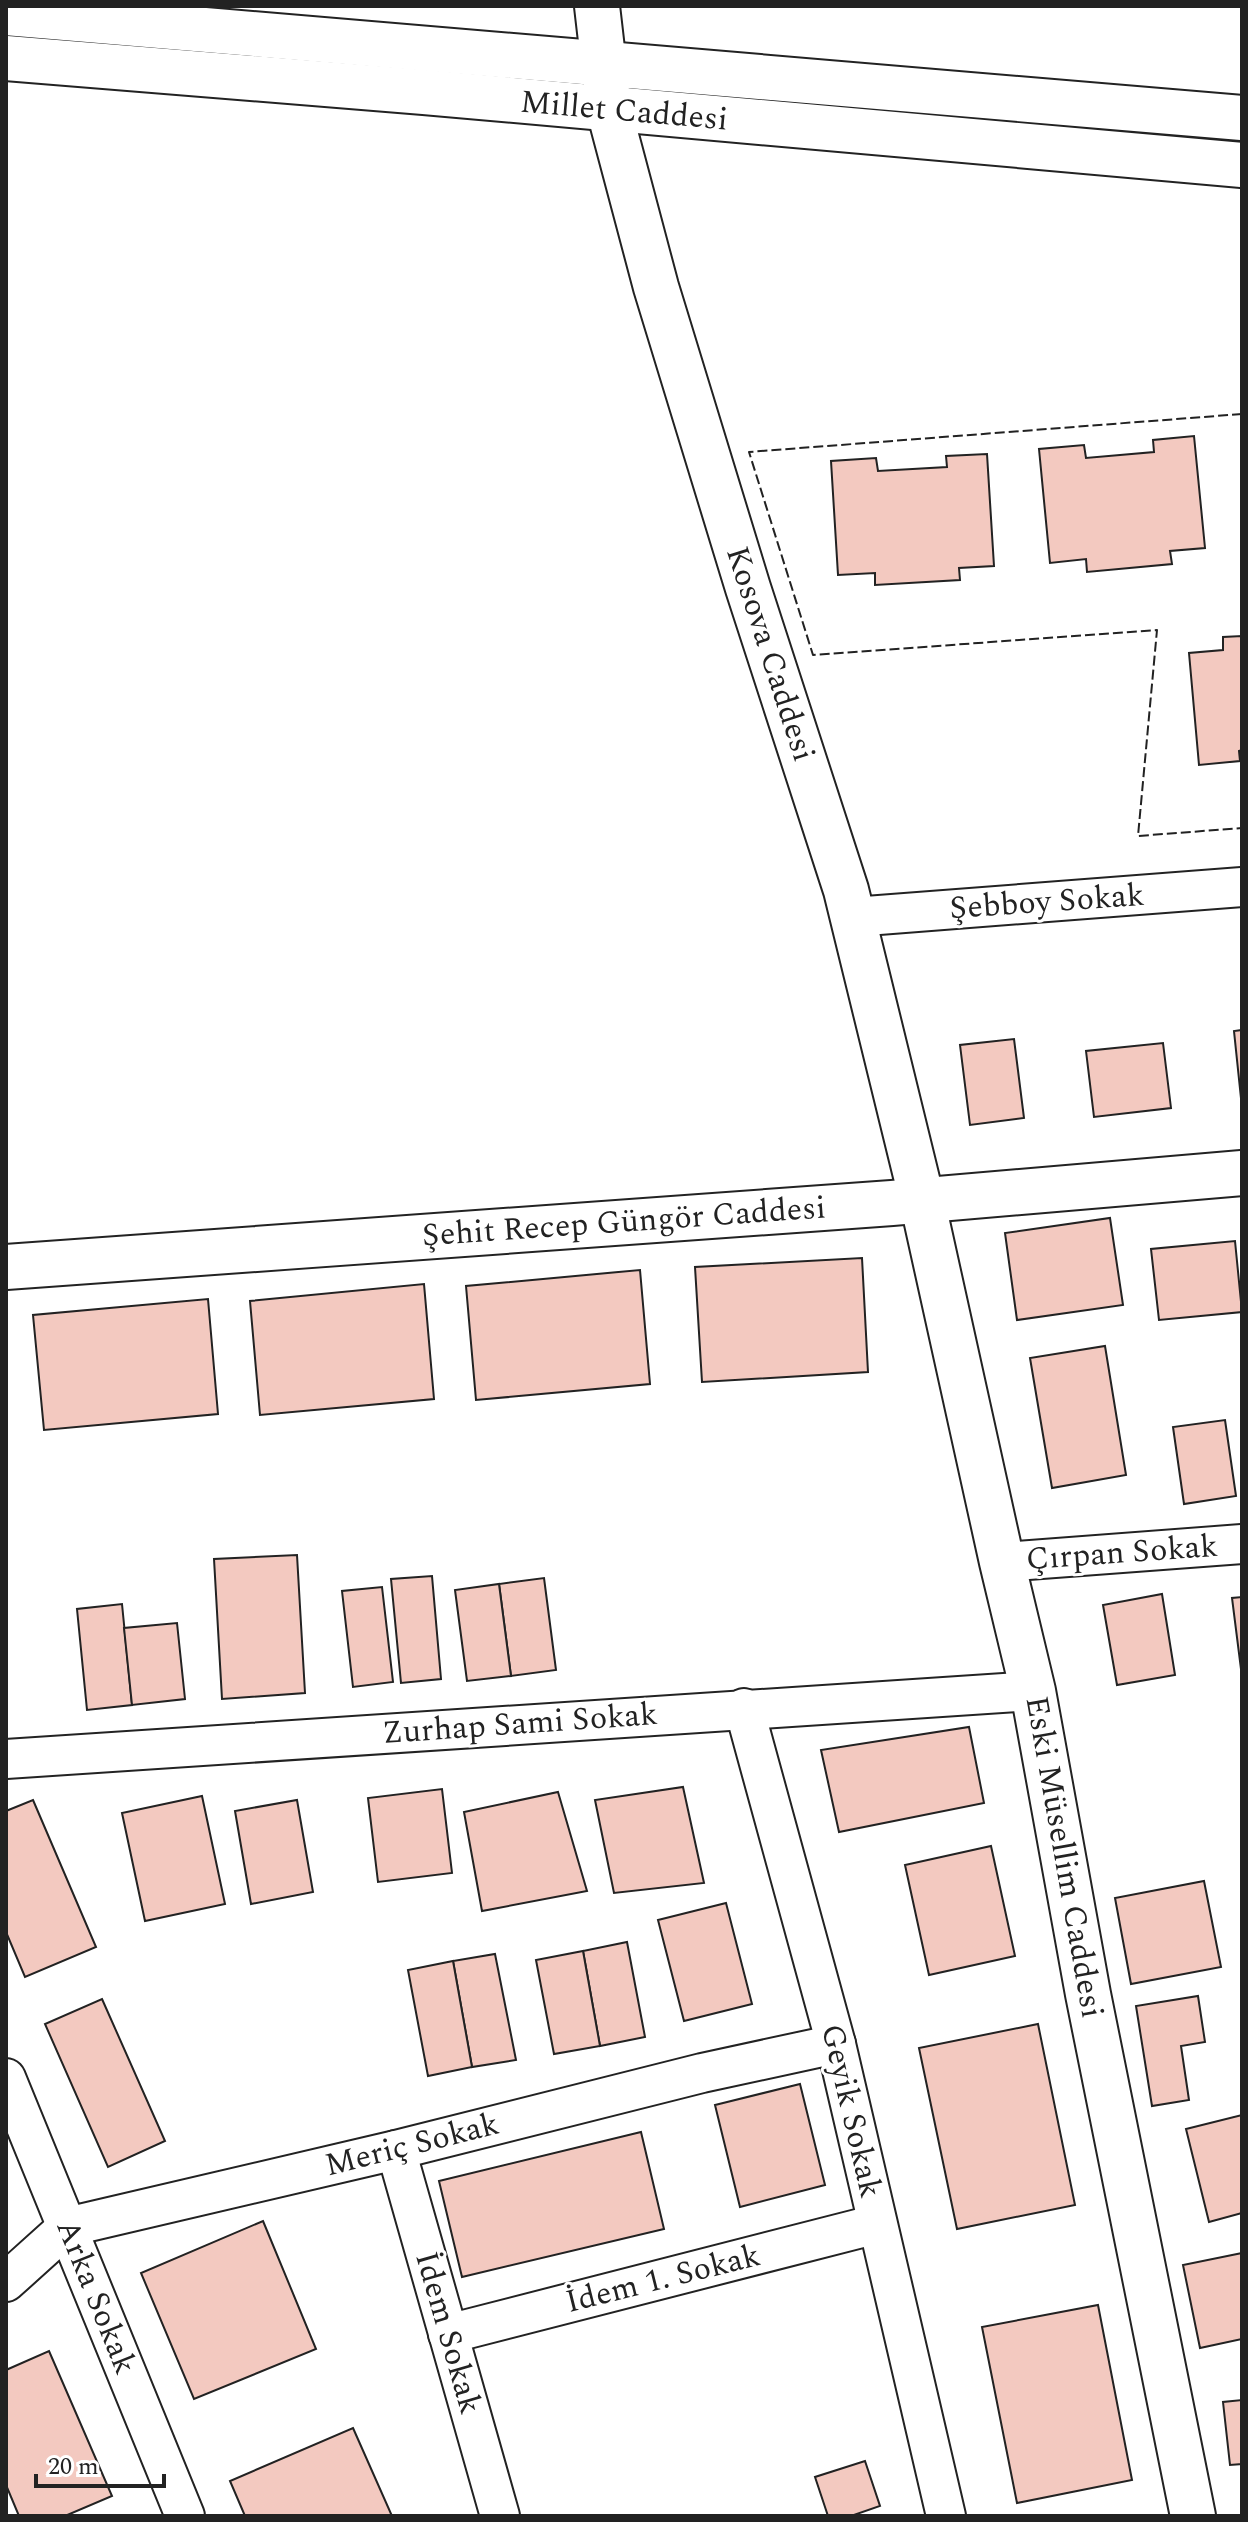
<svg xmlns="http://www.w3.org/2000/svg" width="1248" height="2522" font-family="Spectral,serif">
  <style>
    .building { fill: #f3c9c0; stroke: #222; stroke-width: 2 }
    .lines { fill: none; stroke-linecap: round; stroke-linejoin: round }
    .minor-casing { stroke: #222; stroke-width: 42 }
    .tertiary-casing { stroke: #222; stroke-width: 48 }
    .secondary-casing { stroke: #222; stroke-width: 48 }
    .minor { stroke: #fff; stroke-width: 38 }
    .tertiary { stroke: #fff; stroke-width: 44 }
    .secondary { stroke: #fff; stroke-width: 44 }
    .fence { stroke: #222; stroke-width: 2; stroke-dasharray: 10 4; stroke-linecap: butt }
    .labels { text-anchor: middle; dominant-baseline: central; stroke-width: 6; stroke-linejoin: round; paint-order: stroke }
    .street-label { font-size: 32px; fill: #222; stroke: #fff }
  </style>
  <rect width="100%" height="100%" fill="#fff"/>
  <g class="building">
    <path d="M 1194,436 L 1205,548 L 1170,551 L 1172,564 L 1087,572 L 1086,559 L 1050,563 L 1039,449 L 1084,445 L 1086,458 L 1154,452 L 1153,440 Z"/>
    <path d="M 987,454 L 994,566 L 959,568 L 960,580 L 875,585 L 875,573 L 838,575 L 831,461 L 876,458 L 878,471 L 947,467 L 946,456 Z"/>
    <path d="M 1242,636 L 1242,750 L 1239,751 L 1240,761 L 1199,765 L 1189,653 L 1223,650 L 1223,637 Z"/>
    <path d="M 1242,1030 L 1242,1108 L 1234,1031 Z"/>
    <path d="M 1014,1039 L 1024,1118 L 970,1125 L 960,1045 Z"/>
    <path d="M 1163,1043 L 1171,1108 L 1094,1117 L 1086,1051 Z"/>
    <path d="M 1110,1218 L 1123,1305 L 1017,1320 L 1005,1233 Z"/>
    <path d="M 1235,1241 L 1242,1312 L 1159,1320 L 1151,1249 Z"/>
    <path d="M 862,1258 L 868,1372 L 702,1382 L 695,1267 Z"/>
    <path d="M 640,1270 L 650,1384 L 476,1400 L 466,1286 Z"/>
    <path d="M 424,1284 L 434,1399 L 260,1415 L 250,1301 Z"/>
    <path d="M 208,1299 L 218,1414 L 44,1430 L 33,1315 Z"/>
    <path d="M 1105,1346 L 1126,1475 L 1052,1488 L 1030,1358 Z"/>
    <path d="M 1225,1420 L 1236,1496 L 1184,1504 L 1173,1427 Z"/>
    <path d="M 297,1555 L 305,1693 L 222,1699 L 214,1559 Z"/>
    <path d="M 432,1576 L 441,1679 L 401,1683 L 391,1579 Z"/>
    <path d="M 544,1578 L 556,1670 L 511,1676 L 499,1584 Z"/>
    <path d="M 499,1584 L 511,1676 L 467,1681 L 455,1590 Z"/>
    <path d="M 382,1587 L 393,1682 L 353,1687 L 342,1591 Z"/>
    <path d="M 1162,1594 L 1175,1675 L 1117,1685 L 1103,1605 Z"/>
    <path d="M 1242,1597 L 1242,1677 L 1232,1598 Z"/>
    <path d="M 122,1604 L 132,1705 L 87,1710 L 77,1609 Z"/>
    <path d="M 177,1623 L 185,1699 L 132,1705 L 124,1628 Z"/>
    <path d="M 969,1727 L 984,1803 L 839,1832 L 821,1750 Z"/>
    <path d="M 683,1787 L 704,1883 L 614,1893 L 595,1800 Z"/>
    <path d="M 442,1789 L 452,1873 L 378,1882 L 368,1798 Z"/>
    <path d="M 558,1792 L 587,1891 L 482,1911 L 464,1812 Z"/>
    <path d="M 202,1796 L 225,1904 L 145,1921 L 122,1813 Z"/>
    <path d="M 33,1800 L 96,1947 L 25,1977 L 6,1932 L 6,1811 Z"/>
    <path d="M 297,1800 L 313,1892 L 251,1904 L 235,1811 Z"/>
    <path d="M 991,1846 L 1015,1956 L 929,1975 L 905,1865 Z"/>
    <path d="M 1204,1881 L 1221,1967 L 1131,1984 L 1115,1898 Z"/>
    <path d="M 726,1903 L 752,2004 L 684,2021 L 658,1920 Z"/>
    <path d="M 627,1942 L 645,2037 L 600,2046 L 583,1951 Z"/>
    <path d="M 583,1951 L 600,2046 L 554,2054 L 536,1960 Z"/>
    <path d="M 495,1954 L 516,2060 L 472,2067 L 453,1961 Z"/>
    <path d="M 453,1961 L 472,2067 L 428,2076 L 408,1970 Z"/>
    <path d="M 1198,1996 L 1205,2042 L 1181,2046 L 1189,2100 L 1152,2106 L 1136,2006 Z"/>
    <path d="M 102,1999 L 165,2141 L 108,2167 L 45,2024 Z"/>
    <path d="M 1038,2024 L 1075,2205 L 957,2229 L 919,2048 Z"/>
    <path d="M 800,2084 L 825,2185 L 740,2207 L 715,2105 Z"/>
    <path d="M 1242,2115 L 1242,2213 L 1209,2222 L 1186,2129 Z"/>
    <path d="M 641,2132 L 664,2229 L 462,2277 L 439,2181 Z"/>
    <path d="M 263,2221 L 316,2349 L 194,2399 L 141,2273 Z"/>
    <path d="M 1242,2253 L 1242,2339 L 1200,2348 L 1183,2265 Z"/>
    <path d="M 1098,2305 L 1132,2480 L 1017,2503 L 982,2327 Z"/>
    <path d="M 49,2351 L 112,2496 L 65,2516 L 19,2516 L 6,2485 L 6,2370 Z"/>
    <path d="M 1242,2400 L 1242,2464 L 1230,2465 L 1223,2402 Z"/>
    <path d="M 353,2428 L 392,2516 L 245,2516 L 230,2481 Z"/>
    <path d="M 865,2461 L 880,2506 L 851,2516 L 828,2516 L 815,2477 Z"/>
  </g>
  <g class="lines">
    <defs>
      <g id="minor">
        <path d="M 853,917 L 1242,887"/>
        <path d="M 1002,1562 L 1242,1544"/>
        <path d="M 744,1708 L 836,2044 L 946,2516"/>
        <path d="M 6,1759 L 1033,1691"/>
        <path d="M 6,2078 L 185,2516"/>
        <path d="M 396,2150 L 500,2516"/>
        <path d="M 6,2282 L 67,2227 L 396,2150 L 702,2073 L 836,2044"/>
        <path d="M 448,2334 L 877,2224"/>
      </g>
      <g id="tertiary">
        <path d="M 597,6 L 609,110 L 656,287 L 748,588 L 846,890 L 922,1200 L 1002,1562 L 1033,1691 L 1088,1994 L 1193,2516"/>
        <path d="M 6,1267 L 892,1203 L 1242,1173"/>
      </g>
      <g id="secondary">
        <path d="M 6,13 L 1242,118"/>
        <path d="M 6,58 L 424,92 L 1242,165"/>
      </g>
    </defs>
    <use href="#minor" class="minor-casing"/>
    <use href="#tertiary" class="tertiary-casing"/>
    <use href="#secondary" class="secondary-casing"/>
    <use href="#minor" class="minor"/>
    <use href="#tertiary" class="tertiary"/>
    <use href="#secondary" class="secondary"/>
    <path class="fence" d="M 1242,414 L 749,452 L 813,655 L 1157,630 L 1138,836 L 1242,828"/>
  </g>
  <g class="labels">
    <g class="street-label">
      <text transform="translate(624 111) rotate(5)">Millet Caddesi</text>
      <text transform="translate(770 654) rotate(72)">Kosova Caddesi</text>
      <text transform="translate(1047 902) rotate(-4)">Şebboy Sokak</text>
      <text transform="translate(624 1222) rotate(-4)">Şehit Recep Güngör Caddesi</text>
      <text transform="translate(1122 1553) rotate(-4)">Çırpan Sokak</text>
      <text transform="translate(520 1724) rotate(-4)">Zurhap Sami Sokak</text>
      <text transform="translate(1064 1857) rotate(80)">Eski Müsellim Caddesi</text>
      <text transform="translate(851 2111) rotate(77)">Geyik Sokak</text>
      <text transform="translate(412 2145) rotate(-14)">Meriç Sokak</text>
      <text transform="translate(663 2279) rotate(-14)">İdem 1. Sokak</text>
      <text transform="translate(96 2297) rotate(68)">Arka Sokak</text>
      <text transform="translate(448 2333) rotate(74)">İdem Sokak</text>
    </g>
  </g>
  <rect width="1248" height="2522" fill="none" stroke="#222222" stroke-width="16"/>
  <path d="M36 2474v12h128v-12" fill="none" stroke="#222222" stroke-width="4"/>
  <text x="48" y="2474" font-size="24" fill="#222222" stroke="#ffffff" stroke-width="6" paint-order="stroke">20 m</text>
</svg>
